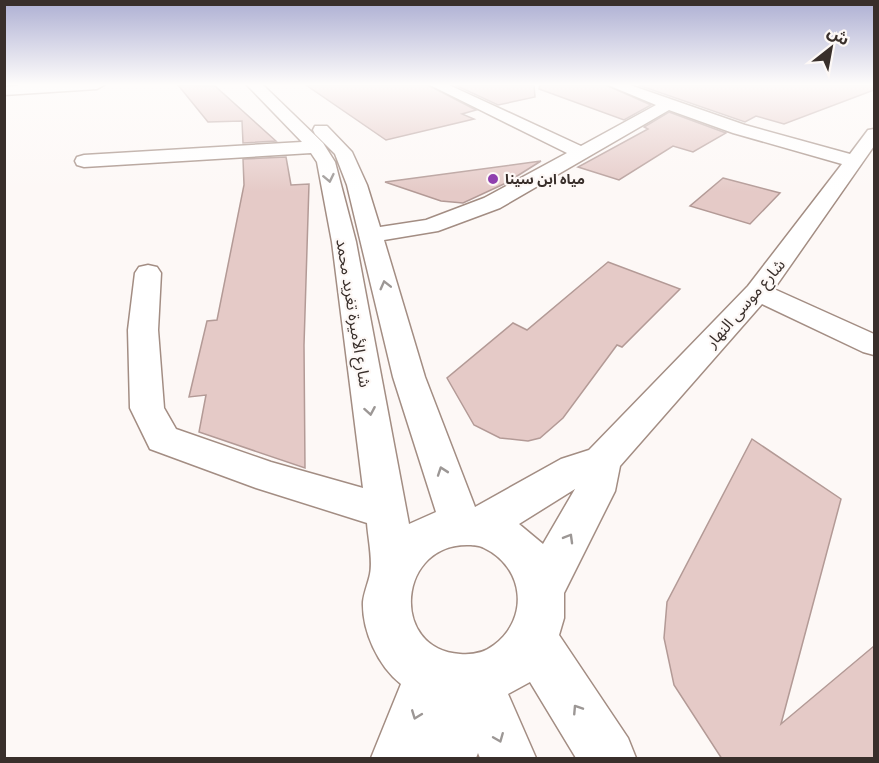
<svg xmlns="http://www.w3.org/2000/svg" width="879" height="763" font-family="Ubuntu,'Noto Sans Arabic',sans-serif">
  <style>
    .building { fill: #e5cac7; stroke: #b39a96; stroke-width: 1.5 }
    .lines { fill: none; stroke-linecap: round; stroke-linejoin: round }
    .minor-casing { stroke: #a38d83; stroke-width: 3 }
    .minor { fill: #fff; fill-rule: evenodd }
    .oneway { stroke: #9c9795 }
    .poi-dot { fill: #8f3fae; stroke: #fdf8f6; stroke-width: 2 }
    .labels { text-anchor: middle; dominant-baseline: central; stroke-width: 4.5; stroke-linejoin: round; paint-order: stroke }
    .far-poi-label { font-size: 14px; font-weight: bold; fill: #392f2b; stroke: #fdf8f6; text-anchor: start }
    .street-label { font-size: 16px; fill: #392f2b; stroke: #fdf8f6 }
  </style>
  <rect width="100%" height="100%" fill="#fdf8f6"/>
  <g class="building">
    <path d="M 178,85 L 215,86 L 276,141 L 243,143 L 242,121 L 208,122 Z"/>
    <path d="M 306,85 L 428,85 L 476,110 L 462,114 L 474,119 L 386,140 Z"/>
    <path d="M 455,85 L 534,85 L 535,97 L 498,105 Z"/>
    <path d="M 540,85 L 606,85 L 651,105 L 624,120 L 539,89 Z"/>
    <path d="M 638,85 L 874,85 L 874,90 L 784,124 L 756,116 L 745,122 Z"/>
    <path d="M 669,112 L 726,133 L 693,152 L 673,146 L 619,180 L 578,167 L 648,129 L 644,127 Z"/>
    <path d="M 286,157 L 291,185 L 309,184 L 304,345 L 305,468 L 199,432 L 206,395 L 189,397 L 207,321 L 217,320 L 244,185 L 243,159 Z"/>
    <path d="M 541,161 L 506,183 L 463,203 L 441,201 L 385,182 Z"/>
    <path d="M 723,178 L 780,193 L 750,224 L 690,206 Z"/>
    <path d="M 608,262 L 680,289 L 622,347 L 617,345 L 563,418 L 540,438 L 528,441 L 500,438 L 474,425 L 447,378 L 513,323 L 527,330 Z"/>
    <path d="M 752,439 L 841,499 L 781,724 L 874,646 L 874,759 L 722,759 L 674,685 L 664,638 L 667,602 Z"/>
  </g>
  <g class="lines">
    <defs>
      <g id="minor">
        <path d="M 23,85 L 104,85 L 97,89 L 4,95 L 4,87 Z"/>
        <path d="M 247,85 L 263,85 L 323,143 L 335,162 L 356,242 L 409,524 L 436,512 L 393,377 L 347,185 L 335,154 L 315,134 L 313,130 L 315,126 L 327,126 L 352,152 L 367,185 L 380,227 L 426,220 L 484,198 L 567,153 L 430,85 L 449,85 L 581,146 L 656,105 L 608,85 L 630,85 L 745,125 L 850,154 L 868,130 L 874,129 L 874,146 L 774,289 L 874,334 L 874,355 L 863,352 L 762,304 L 620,466 L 615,491 L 564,593 L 564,618 L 559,635 L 628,738 L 636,758 L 576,758 L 530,682 L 508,694 L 536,758 L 480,758 L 478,753 L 476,758 L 371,758 L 401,684 C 378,666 362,631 363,602 C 364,592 368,584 370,574 C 373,560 368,538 367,523 L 256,488 L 150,449 L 130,408 L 128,330 L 135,273 L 139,267 L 148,265 L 157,267 L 161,273 L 158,330 L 164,408 L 176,429 L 271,462 L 363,488 L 332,242 L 317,162 L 311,153 L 84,167 L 77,165 L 75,161 L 77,157 L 84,155 L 302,142 ZM 669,110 L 733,133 L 842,164 L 748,286 L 589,450 L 561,459 L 475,507 L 425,377 L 384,240 L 438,231 L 500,208 ZM 575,489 L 543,544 L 519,524 ZM 471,545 C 476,546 479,545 484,548 C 524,567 530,618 494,645 C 484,653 472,655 460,654 C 389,650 397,541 471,545 Z"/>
      </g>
    </defs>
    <use href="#minor" class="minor-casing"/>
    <use href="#minor" class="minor"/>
  </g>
  <defs><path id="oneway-chevron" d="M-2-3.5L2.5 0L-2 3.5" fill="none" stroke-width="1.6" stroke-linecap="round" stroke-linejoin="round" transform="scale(1.5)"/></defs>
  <g class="oneway">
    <use href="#oneway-chevron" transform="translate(329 178) rotate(78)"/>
    <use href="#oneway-chevron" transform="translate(385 285) rotate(-104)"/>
    <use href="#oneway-chevron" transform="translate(370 411) rotate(80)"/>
    <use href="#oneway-chevron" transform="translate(442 471) rotate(-109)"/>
    <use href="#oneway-chevron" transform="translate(569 538) rotate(-60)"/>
    <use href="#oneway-chevron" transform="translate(577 709) rotate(-123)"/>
    <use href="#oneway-chevron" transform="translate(416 715) rotate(111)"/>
    <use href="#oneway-chevron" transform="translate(499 738) rotate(68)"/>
  </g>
  <linearGradient id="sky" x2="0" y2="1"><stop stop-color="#adafd3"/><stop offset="0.44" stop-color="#fefcfb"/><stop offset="1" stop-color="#fefcfb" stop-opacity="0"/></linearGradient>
  <rect width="879" height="192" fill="url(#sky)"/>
  <circle class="poi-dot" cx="493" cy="179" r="6"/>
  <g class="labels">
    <g class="far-poi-label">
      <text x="505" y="179">مياه ابن سينا</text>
    </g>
    <g class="street-label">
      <text transform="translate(745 303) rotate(-49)">شارع موسى النهار</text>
      <text transform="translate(354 313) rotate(81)">شارع الأميرة تغريد محمد</text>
    </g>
  </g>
  <rect width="879" height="763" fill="none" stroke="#392f2b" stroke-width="12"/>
  <g transform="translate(831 48) rotate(31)" stroke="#fdf8f6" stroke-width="4.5" paint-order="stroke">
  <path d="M0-4.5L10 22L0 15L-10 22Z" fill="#392f2b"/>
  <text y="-9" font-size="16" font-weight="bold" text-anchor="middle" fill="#392f2b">ش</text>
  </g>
</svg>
